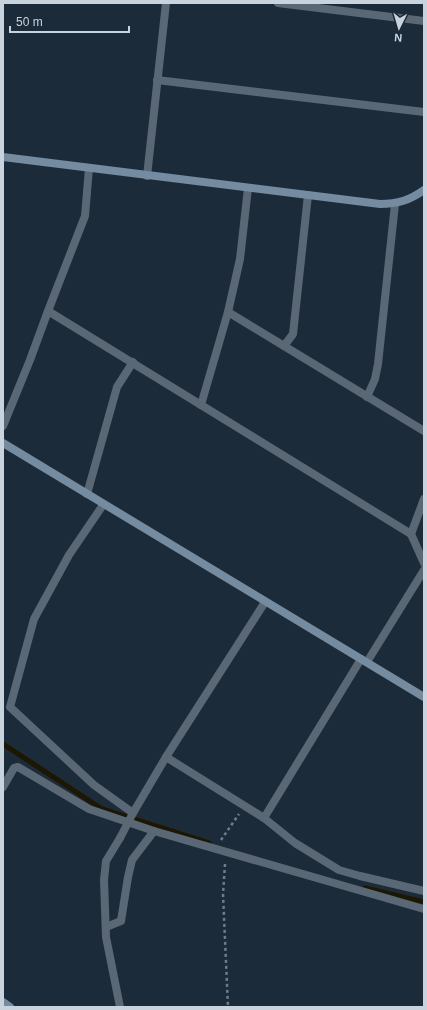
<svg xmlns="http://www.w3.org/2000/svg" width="427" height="1010" font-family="Helvetica,sans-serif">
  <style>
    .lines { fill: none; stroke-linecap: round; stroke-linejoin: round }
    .stream { stroke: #1d1600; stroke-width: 5 }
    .path { stroke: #6f7c89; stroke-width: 2.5; stroke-dasharray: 3 3; stroke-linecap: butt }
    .street { stroke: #5a6875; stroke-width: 8 }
    .secondary { stroke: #748ba0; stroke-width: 8 }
    .street-bridge { stroke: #5a6875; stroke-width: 8 }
  </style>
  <rect width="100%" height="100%" fill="#1b2b3a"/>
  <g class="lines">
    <g class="stream">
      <path d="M 3,744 L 102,809 L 209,843"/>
      <path d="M 365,888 L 424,902"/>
    </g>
    <g class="path">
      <path d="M 221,840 L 239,814"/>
      <path d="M 225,864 L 223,894 L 228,1007"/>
    </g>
    <g class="street">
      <path d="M 278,3 L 424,21"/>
      <path d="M 157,80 L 424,112"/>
      <path d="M 147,176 L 166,3"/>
      <path d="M 48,311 L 411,534 L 424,563"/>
      <path d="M 228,312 L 424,431"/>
      <path d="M 284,346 L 293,334 L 308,195"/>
      <path d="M 367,397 L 375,379 L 378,364 L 395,204"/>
      <path d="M 201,405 L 228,312 L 240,259 L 248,188"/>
      <path d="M 3,426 L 30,360 L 48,311 L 85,216 L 89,168"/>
      <path d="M 87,494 L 117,387 L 133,362"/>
      <path d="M 103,505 L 69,555 L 34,619 L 10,707 L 94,785 L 133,813 L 166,757 L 265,602"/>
      <path d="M 411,534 L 424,499"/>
      <path d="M 367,662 L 424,570"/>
      <path d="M 166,757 L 264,818 L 295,843 L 339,870 L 360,876 L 424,891"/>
      <path d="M 3,787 L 14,768 L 18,767 L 89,809 L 154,831 L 132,860 L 128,877 L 121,921 L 106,927"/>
      <path d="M 264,818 L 361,659"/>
      <path d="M 154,831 L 424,909"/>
      <path d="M 120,838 L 106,861 L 104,880 L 106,937 L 120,1007"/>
    </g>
    <g class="secondary">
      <path d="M 3,157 L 380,204 C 398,204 410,200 424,190"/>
      <path d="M 3,443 L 424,697"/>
      <path d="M 3,1002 L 10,1007"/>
    </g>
    <path class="street-bridge" d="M 120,838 L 133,813"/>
  </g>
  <rect width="427" height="1010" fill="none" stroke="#c9d3dd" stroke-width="8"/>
  <g transform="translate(399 28) rotate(185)" stroke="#1b2b3a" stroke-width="3" paint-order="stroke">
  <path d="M0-3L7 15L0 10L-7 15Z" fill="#c9d3dd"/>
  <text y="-6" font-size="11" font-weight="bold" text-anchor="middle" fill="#c9d3dd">N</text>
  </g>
  <path d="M10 26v6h119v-6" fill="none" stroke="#c9d3dd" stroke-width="2"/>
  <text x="16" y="26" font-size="12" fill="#c9d3dd" stroke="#1b2b3a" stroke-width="3" paint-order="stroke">50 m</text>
</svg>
